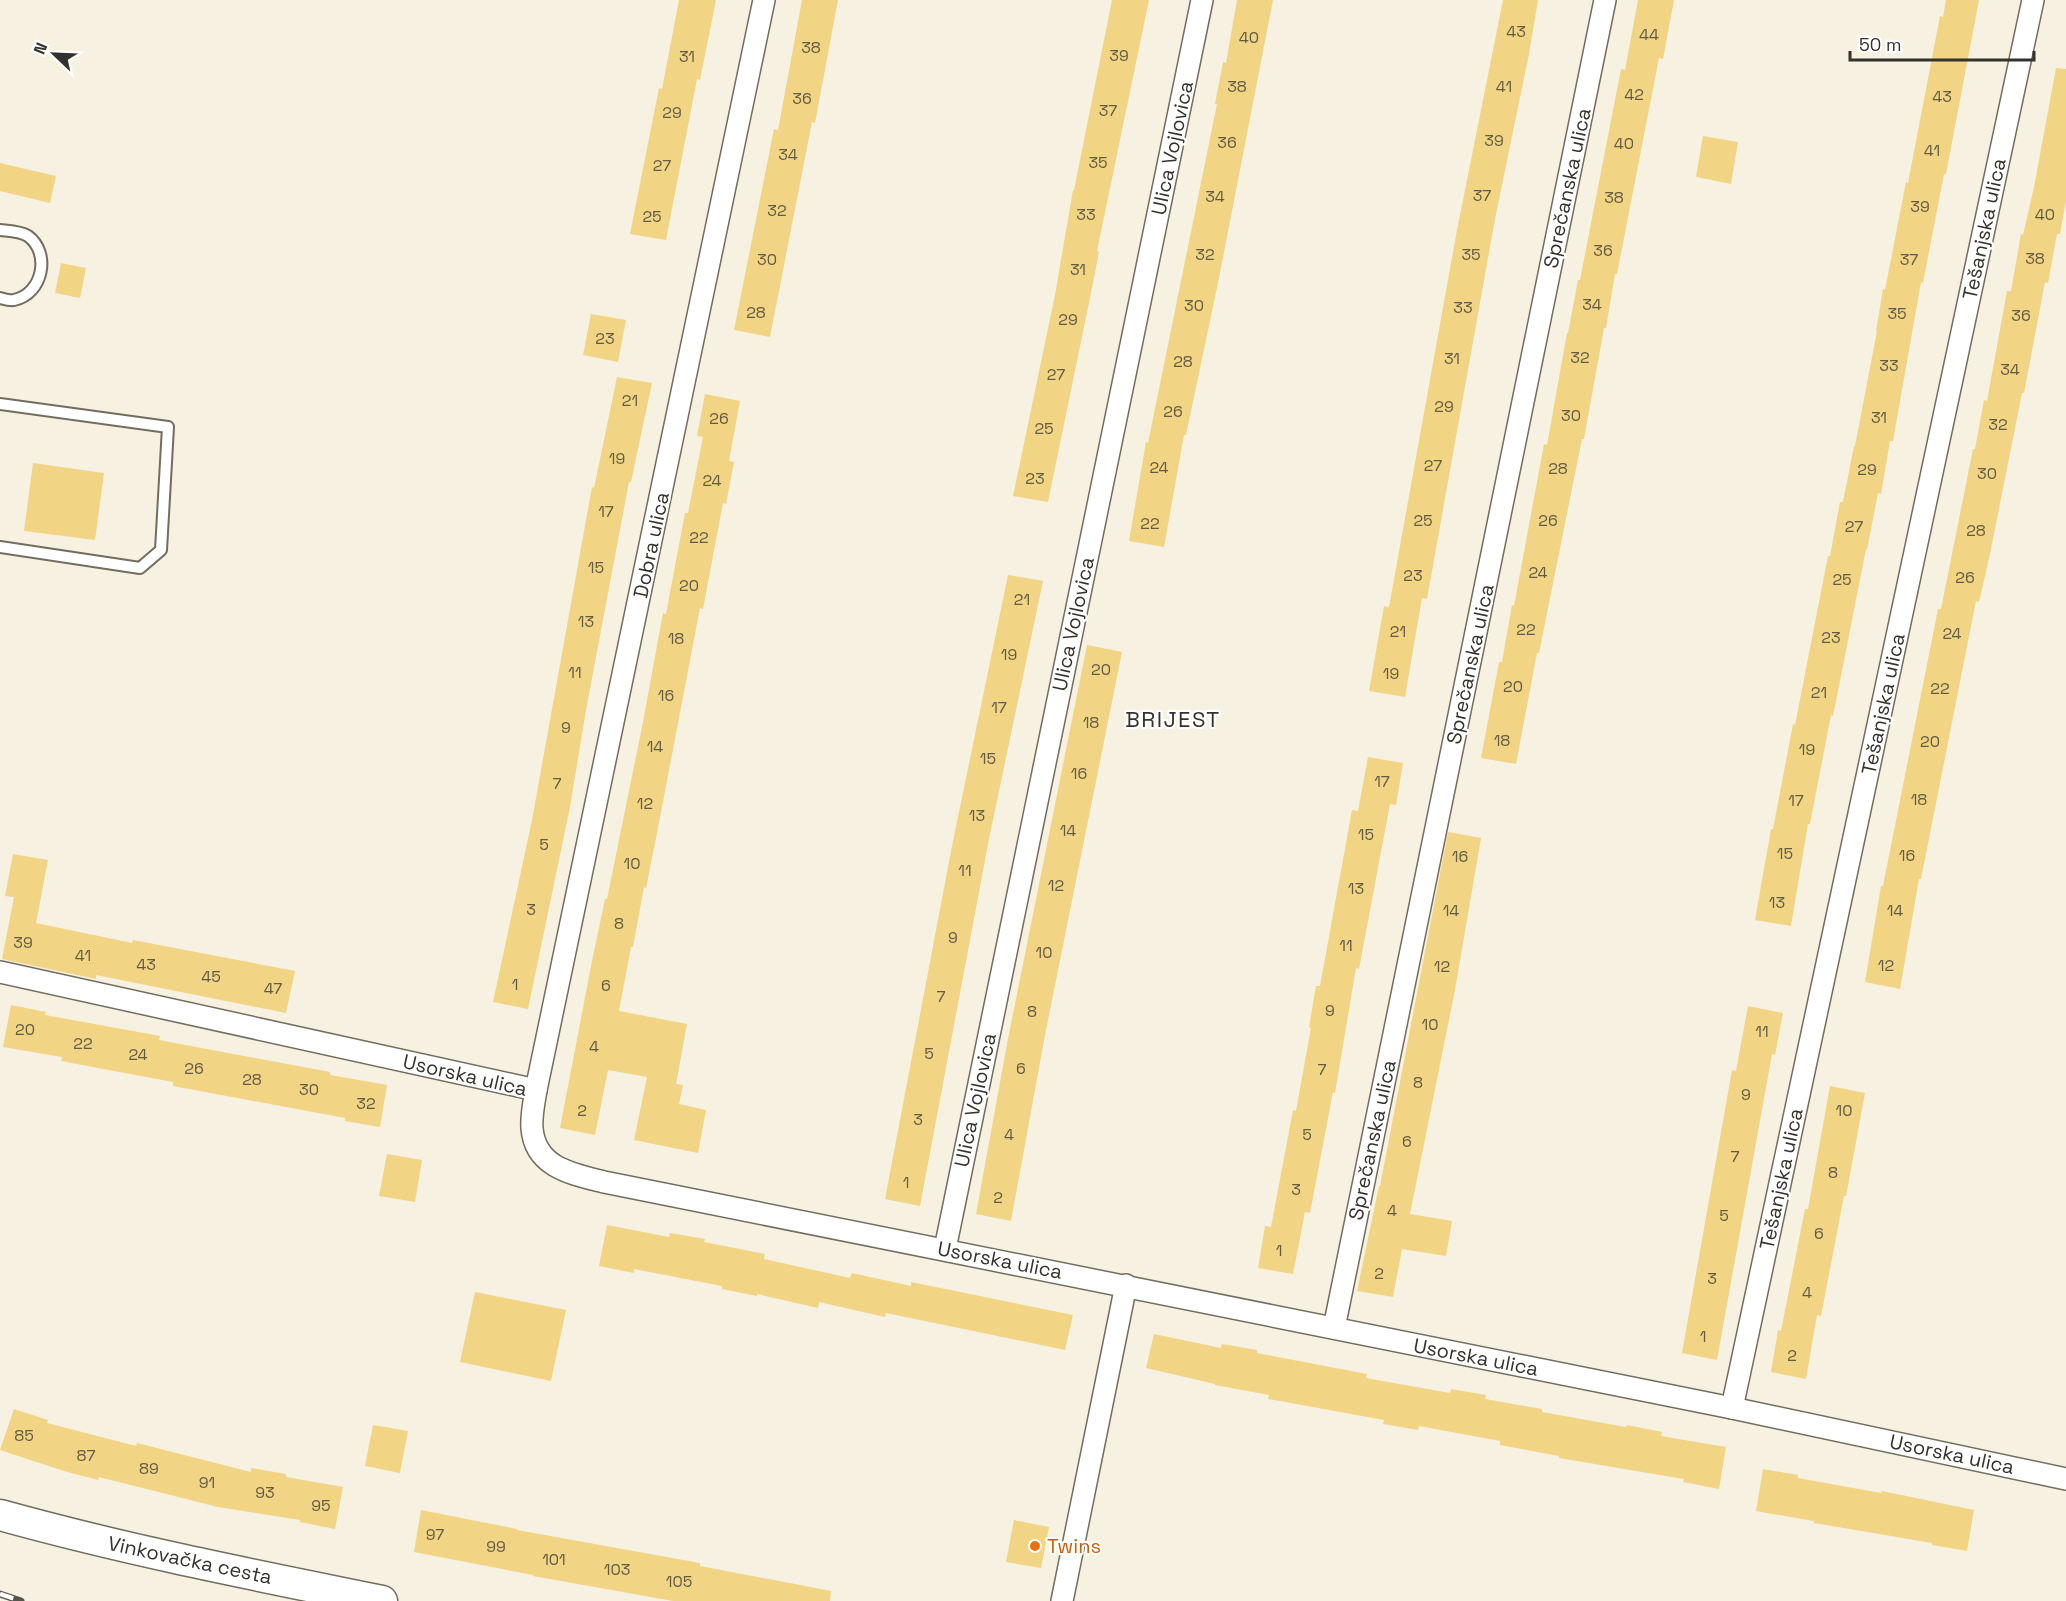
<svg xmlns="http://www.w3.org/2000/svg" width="2066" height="1601" font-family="'Space Grotesk',sans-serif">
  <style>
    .building { fill: #f1d585 }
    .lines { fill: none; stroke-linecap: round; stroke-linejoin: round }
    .service-casing { stroke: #726d5f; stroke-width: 14 }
    .minor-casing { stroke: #726d5f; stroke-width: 24 }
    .secondary-casing { stroke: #726d5f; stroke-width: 33 }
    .service { stroke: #fff; stroke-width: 10 }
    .minor { stroke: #fff; stroke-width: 21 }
    .secondary { stroke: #fff; stroke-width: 30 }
    .rail-casing { stroke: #56544c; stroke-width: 7 }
    .rail { stroke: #fff; stroke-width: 4.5; stroke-dasharray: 14; stroke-linecap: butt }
    .food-dot { fill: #e8710a; stroke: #fff; stroke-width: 2 }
    .labels { text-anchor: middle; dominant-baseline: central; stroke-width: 4.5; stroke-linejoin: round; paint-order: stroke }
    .number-label { font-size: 16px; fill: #635b42 }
    .street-label { font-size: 20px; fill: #34322c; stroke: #fff }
    .food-label { font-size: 20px; fill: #c56008; stroke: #fff; text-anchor: start }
    .quarter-label { font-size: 22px; letter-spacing: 1.5px; fill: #34322c; stroke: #fff }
  </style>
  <rect width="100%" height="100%" fill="#f6f1e0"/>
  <g class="building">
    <path d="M 679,0 L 716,0 L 700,80 L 697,79 L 666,240 L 630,234 L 659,88 L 662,89 Z"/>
    <path d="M 802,0 L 838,0 L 815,123 L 812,122 L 770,337 L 734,330 L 774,129 L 778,130 Z"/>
    <path d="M 1112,0 L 1149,0 L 1097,251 L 1099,252 L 1091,293 L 1048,502 L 1013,496 L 1055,295 L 1073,190 L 1074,190 Z"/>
    <path d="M 1237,0 L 1273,0 L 1219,278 L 1186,435 L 1184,435 L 1164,547 L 1129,541 L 1146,442 L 1148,443 L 1217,104 L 1215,104 L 1223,62 L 1226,63 Z"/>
    <path d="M 1503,0 L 1538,0 L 1529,54 L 1495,219 L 1427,599 L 1422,598 L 1405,697 L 1369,691 L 1384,606 L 1389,607 L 1457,230 Z"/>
    <path d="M 1638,0 L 1674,0 L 1663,59 L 1659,58 L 1617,274 L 1615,274 L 1606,328 L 1604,328 L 1584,439 L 1582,439 L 1539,653 L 1537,653 L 1516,764 L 1481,758 L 1499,662 L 1502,662 L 1512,605 L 1514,606 L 1544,444 L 1547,445 L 1567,333 L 1568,333 L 1578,280 L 1580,280 L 1621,69 L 1625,70 Z"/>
    <path d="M 1946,0 L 1979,0 L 1946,174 L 1944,174 L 1923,283 L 1921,282 L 1893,441 L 1890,441 L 1881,494 L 1878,493 L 1867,550 L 1866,549 L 1844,661 L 1833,716 L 1831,715 L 1810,824 L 1808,824 L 1791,926 L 1755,920 L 1771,829 L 1773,829 L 1793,724 L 1795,725 L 1828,556 L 1830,556 L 1840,502 L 1843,502 L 1854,446 L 1855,446 L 1877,331 L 1876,331 L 1883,289 L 1885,290 L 1906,182 L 1908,183 L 1940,16 L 1943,17 Z"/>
    <path d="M 2056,68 L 2066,69 L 2066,201 L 2060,234 L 2057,234 L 2048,283 L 2045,282 L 2024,393 L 2022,393 L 1990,554 L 1979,602 L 1976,601 L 1921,879 L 1919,879 L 1900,989 L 1865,982 L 1881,886 L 1883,886 L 1938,609 L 1941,609 L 1973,449 L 1975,449 L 1984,400 L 1987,401 L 2007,291 L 2011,291 L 2021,234 L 2023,235 L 2034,187 Z"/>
    <path d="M 1703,136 L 1738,142 L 1731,184 L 1696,177 Z"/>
    <path d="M 0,163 L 56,176 L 50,203 L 0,191 Z"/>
    <path d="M 61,263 L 86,268 L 80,298 L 55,293 Z"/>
    <path d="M 591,314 L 626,320 L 618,362 L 583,355 Z"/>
    <path d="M 617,377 L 652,383 L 631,482 L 629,482 L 586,710 L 570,807 L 528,1009 L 493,1002 L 532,820 L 592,487 L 594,488 Z"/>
    <path d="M 705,394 L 740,401 L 729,461 L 734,462 L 726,504 L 723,503 L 703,609 L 700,608 L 658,828 L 646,888 L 644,887 L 633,947 L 631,947 L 619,1011 L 687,1024 L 676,1084 L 683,1085 L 679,1104 L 706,1110 L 698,1153 L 634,1140 L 647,1077 L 608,1070 L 595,1135 L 560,1128 L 592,961 L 605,899 L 607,899 L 643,722 L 663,613 L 666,614 L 685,513 L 688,513 L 703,437 L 697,436 Z"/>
    <path d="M 33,463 L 104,473 L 95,540 L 24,531 Z"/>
    <path d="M 1008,575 L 1043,581 L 989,839 L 920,1206 L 885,1199 L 952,846 Z"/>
    <path d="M 1087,645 L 1122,652 L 1045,1035 L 1011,1221 L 976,1214 L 1007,1044 Z"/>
    <path d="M 1368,757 L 1403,763 L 1396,805 L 1390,804 L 1359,969 L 1356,968 L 1335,1093 L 1333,1092 L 1310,1213 L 1305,1212 L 1293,1274 L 1258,1268 L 1265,1226 L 1271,1227 L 1293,1110 L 1296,1111 L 1311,1028 L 1309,1027 L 1316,986 L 1320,986 L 1352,810 L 1358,811 Z"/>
    <path d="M 1448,832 L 1481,838 L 1455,990 L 1410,1214 L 1452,1221 L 1446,1256 L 1402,1249 L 1393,1297 L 1357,1291 L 1379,1186 L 1380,1186 Z"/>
    <path d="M 13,854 L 48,860 L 36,923 L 132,943 L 133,940 L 295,971 L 286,1013 L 96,975 L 96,979 L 2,959 L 14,897 L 5,896 Z"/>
    <path d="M 11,1005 L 46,1012 L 45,1015 L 160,1036 L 159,1040 L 330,1072 L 330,1075 L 387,1085 L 380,1127 L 345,1121 L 345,1118 L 173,1086 L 173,1082 L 61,1061 L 62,1057 L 3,1047 Z"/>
    <path d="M 1748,1006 L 1783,1013 L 1775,1055 L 1772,1054 L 1717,1360 L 1682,1353 L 1732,1070 L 1736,1071 Z"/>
    <path d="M 1830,1086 L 1865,1093 L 1846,1196 L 1844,1196 L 1821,1316 L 1817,1315 L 1806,1379 L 1771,1372 L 1778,1330 L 1781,1331 L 1805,1209 L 1808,1209 Z"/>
    <path d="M 387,1154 L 422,1160 L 415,1202 L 379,1196 Z"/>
    <path d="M 607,1225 L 669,1237 L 670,1233 L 705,1239 L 704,1242 L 765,1254 L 764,1259 L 850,1278 L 852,1273 L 911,1286 L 911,1282 L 1073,1315 L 1065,1350 L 886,1313 L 885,1317 L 819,1302 L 818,1308 L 757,1294 L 757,1296 L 722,1289 L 722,1286 L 634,1269 L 634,1273 L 599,1266 Z"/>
    <path d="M 475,1292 L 566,1310 L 551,1381 L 460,1362 Z"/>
    <path d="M 1154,1334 L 1221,1348 L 1222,1344 L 1257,1350 L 1257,1353 L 1367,1374 L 1366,1378 L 1450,1393 L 1451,1389 L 1486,1395 L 1485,1399 L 1542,1409 L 1542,1412 L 1626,1427 L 1627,1425 L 1662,1432 L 1661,1436 L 1726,1447 L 1719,1489 L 1683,1482 L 1684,1479 L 1559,1458 L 1559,1456 L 1500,1445 L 1500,1441 L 1419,1426 L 1418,1430 L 1383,1424 L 1384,1420 L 1268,1399 L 1269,1395 L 1215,1385 L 1215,1384 L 1146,1368 Z"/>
    <path d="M 14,1409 L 48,1420 L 47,1423 L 136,1446 L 137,1443 L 251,1472 L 251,1468 L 286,1474 L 286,1477 L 343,1487 L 335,1529 L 300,1522 L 300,1520 L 218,1507 L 99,1477 L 98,1480 L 64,1471 L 0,1450 Z"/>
    <path d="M 373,1425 L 408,1431 L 400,1473 L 365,1466 Z"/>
    <path d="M 1763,1469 L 1798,1475 L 1798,1478 L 1881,1493 L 1882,1491 L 1974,1510 L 1967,1551 L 1932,1545 L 1932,1543 L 1814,1523 L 1814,1521 L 1756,1511 Z"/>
    <path d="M 421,1510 L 517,1529 L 517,1530 L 700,1563 L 700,1566 L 831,1591 L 830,1601 L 673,1601 L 533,1576 L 533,1575 L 414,1552 Z"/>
    <path d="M 1014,1520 L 1049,1527 L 1041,1568 L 1006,1562 Z"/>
  </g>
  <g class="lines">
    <defs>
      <g id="service">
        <path d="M 0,230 C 9,231 20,231 28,236 C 51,253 43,294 14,300 C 10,301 4,299 0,298"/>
        <path d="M 0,404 L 168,427 L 161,550 L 140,568 L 0,547"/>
      </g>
      <g id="minor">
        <path d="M 0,972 L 536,1090 C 534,1102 531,1116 532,1128 C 535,1168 573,1174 604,1182 L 1732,1408 L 2066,1479"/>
        <path d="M 536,1090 L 764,0"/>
        <path d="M 945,1249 L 1202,0"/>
        <path d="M 1334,1328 L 1605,0"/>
        <path d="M 1732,1408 L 2033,0"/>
        <path d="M 1062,1601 L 1126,1285"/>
      </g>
      <path id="secondary" d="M 0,1515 C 126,1550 254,1575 382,1601"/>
    </defs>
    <use href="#service" class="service-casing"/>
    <use href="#minor" class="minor-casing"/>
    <use href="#secondary" class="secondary-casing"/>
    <use href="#service" class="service"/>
    <use href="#minor" class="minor"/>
    <use href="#secondary" class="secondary"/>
    <defs>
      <path id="rail" d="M 0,1594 L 21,1601"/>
    </defs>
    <use href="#rail" class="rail-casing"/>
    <use href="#rail" class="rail"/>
  </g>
  <circle class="food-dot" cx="1035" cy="1546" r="6"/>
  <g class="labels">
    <g class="number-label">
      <text x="1516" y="31">43</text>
      <text x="1649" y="34">44</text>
      <text x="1249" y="37">40</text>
      <text x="811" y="47">38</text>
      <text x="1119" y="55">39</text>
      <text x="687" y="56">31</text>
      <text x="1237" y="86">38</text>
      <text x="1504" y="86">41</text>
      <text x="1634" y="94">42</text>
      <text x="1942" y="96">43</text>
      <text x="802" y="98">36</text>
      <text x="1108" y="110">37</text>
      <text x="672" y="112">29</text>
      <text x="1494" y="140">39</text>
      <text x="1227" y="142">36</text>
      <text x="1624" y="143">40</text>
      <text x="1932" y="150">41</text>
      <text x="788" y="154">34</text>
      <text x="1098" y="162">35</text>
      <text x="662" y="165">27</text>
      <text x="1482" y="195">37</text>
      <text x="1215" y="196">34</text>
      <text x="1614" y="197">38</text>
      <text x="1920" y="206">39</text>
      <text x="777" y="210">32</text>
      <text x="1086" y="214">33</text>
      <text x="2045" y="214">40</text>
      <text x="652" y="216">25</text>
      <text x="1603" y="250">36</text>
      <text x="1205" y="254">32</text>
      <text x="1471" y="254">35</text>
      <text x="2035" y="258">38</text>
      <text x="767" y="259">30</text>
      <text x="1909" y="259">37</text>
      <text x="1078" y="269">31</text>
      <text x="1592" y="304">34</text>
      <text x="1194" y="305">30</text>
      <text x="1463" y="307">33</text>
      <text x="756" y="312">28</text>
      <text x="1897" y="313">35</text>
      <text x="2021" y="315">36</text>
      <text x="1068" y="319">29</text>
      <text x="605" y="338">23</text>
      <text x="1580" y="357">32</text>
      <text x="1452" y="358">31</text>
      <text x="1183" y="361">28</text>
      <text x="1889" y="365">33</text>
      <text x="2010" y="369">34</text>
      <text x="1056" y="374">27</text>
      <text x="630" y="400">21</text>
      <text x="1444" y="406">29</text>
      <text x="1173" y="411">26</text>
      <text x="1571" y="415">30</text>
      <text x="1879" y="417">31</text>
      <text x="719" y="418">26</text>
      <text x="1998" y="424">32</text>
      <text x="1044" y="428">25</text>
      <text x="617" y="458">19</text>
      <text x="1433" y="465">27</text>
      <text x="1159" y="467">24</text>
      <text x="1558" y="468">28</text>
      <text x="1867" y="469">29</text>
      <text x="1987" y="473">30</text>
      <text x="1035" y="478">23</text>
      <text x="712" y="480">24</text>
      <text x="606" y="511">17</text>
      <text x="1423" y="520">25</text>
      <text x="1548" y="520">26</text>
      <text x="1150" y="523">22</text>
      <text x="1854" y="526">27</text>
      <text x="1976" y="530">28</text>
      <text x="699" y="537">22</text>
      <text x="596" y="567">15</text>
      <text x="1538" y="572">24</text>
      <text x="1413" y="575">23</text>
      <text x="1965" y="577">26</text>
      <text x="1842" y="579">25</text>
      <text x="689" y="585">20</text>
      <text x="1022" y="599">21</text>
      <text x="586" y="621">13</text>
      <text x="1526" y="629">22</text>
      <text x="1398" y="631">21</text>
      <text x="1952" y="633">24</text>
      <text x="1831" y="637">23</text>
      <text x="676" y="638">18</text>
      <text x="1009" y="654">19</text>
      <text x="1101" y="669">20</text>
      <text x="575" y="672">11</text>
      <text x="1391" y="673">19</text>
      <text x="1513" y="686">20</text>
      <text x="1940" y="688">22</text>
      <text x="1819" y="692">21</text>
      <text x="666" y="695">16</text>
      <text x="999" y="707">17</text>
      <text x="1091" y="722">18</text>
      <text x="566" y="727">9</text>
      <text x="1502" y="740">18</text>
      <text x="1930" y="741">20</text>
      <text x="655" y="746">14</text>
      <text x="1807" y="749">19</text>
      <text x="988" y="758">15</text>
      <text x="1079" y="773">16</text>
      <text x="1382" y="781">17</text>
      <text x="557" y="783">7</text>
      <text x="1919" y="799">18</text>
      <text x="1796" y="800">17</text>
      <text x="645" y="803">12</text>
      <text x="977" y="815">13</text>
      <text x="1068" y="830">14</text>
      <text x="1366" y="834">15</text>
      <text x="544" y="844">5</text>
      <text x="1785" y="853">15</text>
      <text x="1907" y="855">16</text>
      <text x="1460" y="856">16</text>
      <text x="632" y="863">10</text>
      <text x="965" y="870">11</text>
      <text x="1056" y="885">12</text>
      <text x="1356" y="888">13</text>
      <text x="1777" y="902">13</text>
      <text x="531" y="909">3</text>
      <text x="1451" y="910">14</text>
      <text x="1895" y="910">14</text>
      <text x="619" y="923">8</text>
      <text x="953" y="937">9</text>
      <text x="23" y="942">39</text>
      <text x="1346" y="945">11</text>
      <text x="1044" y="952">10</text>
      <text x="83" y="955">41</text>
      <text x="146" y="964">43</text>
      <text x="1886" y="965">12</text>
      <text x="1442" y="966">12</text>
      <text x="211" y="976">45</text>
      <text x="515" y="984">1</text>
      <text x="606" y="985">6</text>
      <text x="273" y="988">47</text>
      <text x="941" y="996">7</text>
      <text x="1330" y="1010">9</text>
      <text x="1032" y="1011">8</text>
      <text x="1430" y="1024">10</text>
      <text x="25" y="1029">20</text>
      <text x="1762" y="1031">11</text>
      <text x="83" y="1043">22</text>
      <text x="594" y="1046">4</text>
      <text x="929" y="1053">5</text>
      <text x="138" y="1054">24</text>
      <text x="194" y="1068">26</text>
      <text x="1021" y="1068">6</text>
      <text x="1322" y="1069">7</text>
      <text x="252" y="1079">28</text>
      <text x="1418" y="1082">8</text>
      <text x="309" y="1089">30</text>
      <text x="1746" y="1094">9</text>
      <text x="366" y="1103">32</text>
      <text x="582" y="1110">2</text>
      <text x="1844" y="1110">10</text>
      <text x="918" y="1119">3</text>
      <text x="1009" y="1134">4</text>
      <text x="1307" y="1134">5</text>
      <text x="1407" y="1141">6</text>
      <text x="1735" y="1156">7</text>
      <text x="1833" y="1172">8</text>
      <text x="906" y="1182">1</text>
      <text x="1296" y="1189">3</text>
      <text x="998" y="1197">2</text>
      <text x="1392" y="1210">4</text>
      <text x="1724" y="1215">5</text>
      <text x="1819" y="1233">6</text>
      <text x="1279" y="1250">1</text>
      <text x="1379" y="1273">2</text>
      <text x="1712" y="1278">3</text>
      <text x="1807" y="1292">4</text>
      <text x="1703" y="1336">1</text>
      <text x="1792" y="1355">2</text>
      <text x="24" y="1435">85</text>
      <text x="86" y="1455">87</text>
      <text x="149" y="1468">89</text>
      <text x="207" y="1482">91</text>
      <text x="265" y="1492">93</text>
      <text x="321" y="1505">95</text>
      <text x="435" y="1534">97</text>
      <text x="496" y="1546">99</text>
      <text x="554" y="1559">101</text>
      <text x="617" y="1569">103</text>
      <text x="679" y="1581">105</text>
    </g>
    <g class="street-label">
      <text transform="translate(1172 148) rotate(-78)">Ulica Vojlovica</text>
      <text transform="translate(1567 188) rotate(-78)">Sprečanska ulica</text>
      <text transform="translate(1984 229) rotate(-78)">Tešanjska ulica</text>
      <text transform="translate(651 545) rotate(-78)">Dobra ulica</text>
      <text transform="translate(1073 624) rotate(-78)">Ulica Vojlovica</text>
      <text transform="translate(1470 664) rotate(-78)">Sprečanska ulica</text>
      <text transform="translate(1883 704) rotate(-78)">Tešanjska ulica</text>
      <text transform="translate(465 1075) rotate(13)">Usorska ulica</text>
      <text transform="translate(975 1100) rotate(-78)">Ulica Vojlovica</text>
      <text transform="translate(1372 1140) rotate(-78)">Sprečanska ulica</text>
      <text transform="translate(1781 1179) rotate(-78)">Tešanjska ulica</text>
      <text transform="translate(1000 1260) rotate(11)">Usorska ulica</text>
      <text transform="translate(1476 1357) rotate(11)">Usorska ulica</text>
      <text transform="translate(1952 1454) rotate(12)">Usorska ulica</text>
      <text transform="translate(190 1560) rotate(12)">Vinkovačka cesta</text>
    </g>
    <g class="food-label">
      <text x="1047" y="1546">Twins</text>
    </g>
    <g class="quarter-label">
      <text x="1173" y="719">BRIJEST</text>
    </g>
  </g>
  <g transform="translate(54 54) rotate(293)" stroke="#ffffff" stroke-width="4.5" paint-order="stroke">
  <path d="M0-4.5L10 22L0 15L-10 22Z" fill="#34322c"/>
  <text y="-9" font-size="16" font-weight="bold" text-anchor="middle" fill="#34322c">N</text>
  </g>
  <path d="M1850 51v9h184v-9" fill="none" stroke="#34322c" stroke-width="3"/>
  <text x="1859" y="51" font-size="18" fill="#34322c" stroke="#ffffff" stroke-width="4.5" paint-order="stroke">50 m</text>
</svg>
